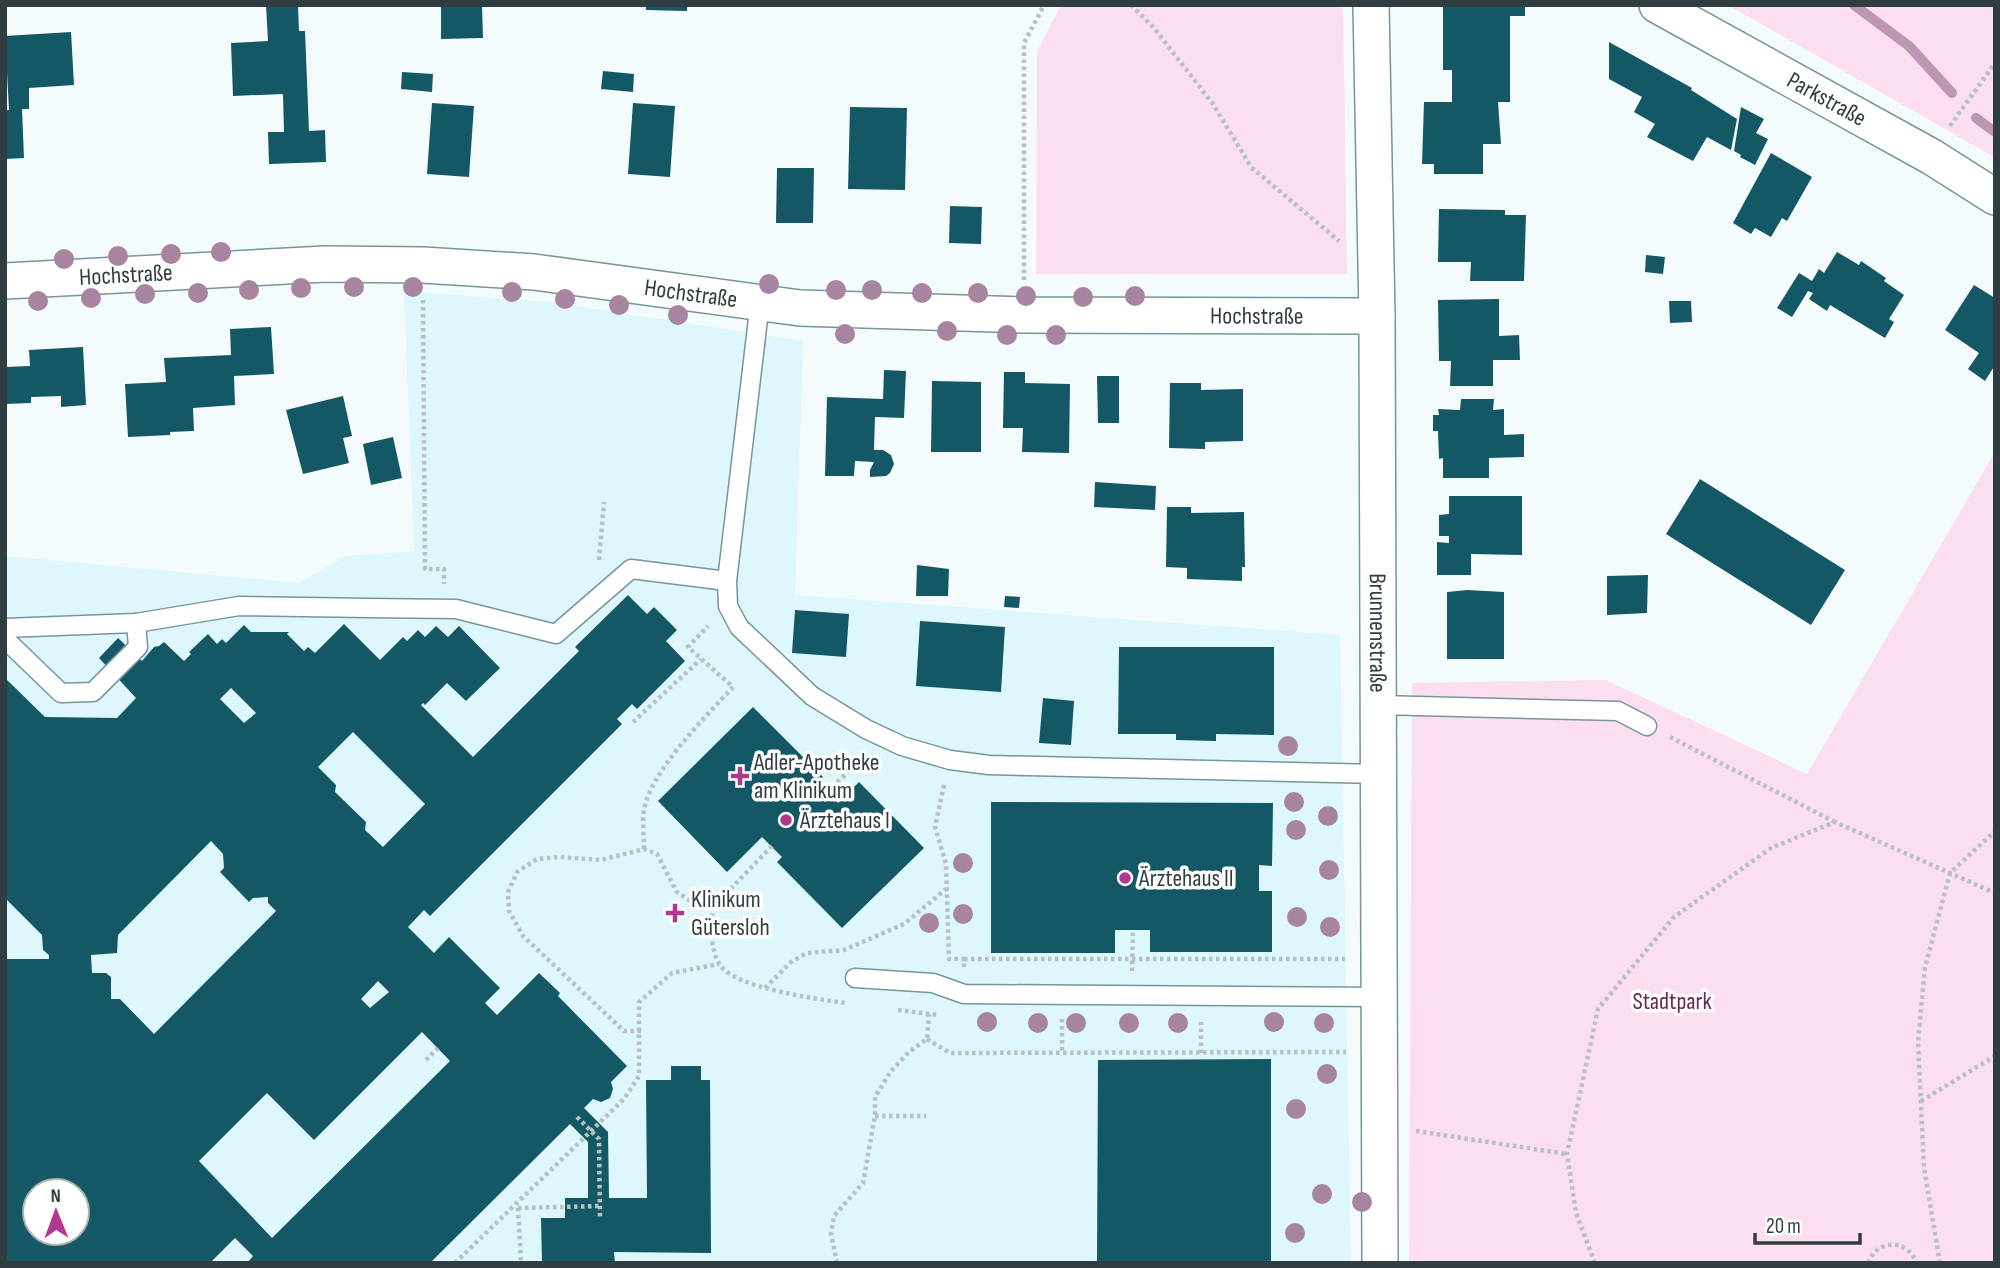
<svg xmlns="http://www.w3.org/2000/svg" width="2000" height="1268" font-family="'Sofia Sans Condensed',sans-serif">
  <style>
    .built { fill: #def7fc; fill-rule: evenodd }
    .green { fill: #fbdff0 }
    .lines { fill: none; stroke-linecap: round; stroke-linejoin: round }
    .stream { stroke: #bc96b2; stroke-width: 10 }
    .building { fill: #155865; fill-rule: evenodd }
    .lane-casing { stroke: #77959c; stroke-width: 21 }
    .street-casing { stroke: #77959c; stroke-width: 38 }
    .path { stroke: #b7c0c2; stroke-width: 4.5; stroke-dasharray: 3.5 3.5; stroke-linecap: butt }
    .lane { stroke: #fff; stroke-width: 18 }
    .street { stroke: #fff; stroke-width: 35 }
    .tree { fill: #a785a0 }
    .poi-dot { fill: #b0398f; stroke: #fff; stroke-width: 2.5 }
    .labels { text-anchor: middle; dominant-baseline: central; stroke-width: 7; stroke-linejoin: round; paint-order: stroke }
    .street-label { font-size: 24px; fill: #313e41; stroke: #fff }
    .poi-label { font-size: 24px; fill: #313e41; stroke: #fff; text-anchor: start }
    .park-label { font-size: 24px; fill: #682555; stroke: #fff }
  </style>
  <rect width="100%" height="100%" fill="#f4fbfc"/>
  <path class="built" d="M 404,291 L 549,302 L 803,341 L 795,595 L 1340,635 L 1351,1263 L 5,1263 L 5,556 L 299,583 L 346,556 L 414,551 ZM 35,1191 L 77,1191 L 77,1233 L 35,1233 Z"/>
  <g class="green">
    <path d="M 1061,5 L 1343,5 L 1347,274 L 1036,274 L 1037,51 Z"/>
    <path d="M 1728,5 L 1995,5 L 1995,158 L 1994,157 Z"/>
    <path d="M 1995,452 L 1995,1263 L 1409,1263 L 1412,683 L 1606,680 L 1807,774 Z"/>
  </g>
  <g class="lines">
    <g class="stream">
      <path d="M 1854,5 L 1909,46 L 1952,93"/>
      <path d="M 1976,118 L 1995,132"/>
    </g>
  </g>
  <g class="building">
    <path d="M 266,5 L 298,5 L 299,31 L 305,31 L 309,131 L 325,130 L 326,162 L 269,164 L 268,132 L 284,132 L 283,94 L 233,96 L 231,43 L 268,41 Z"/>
    <path d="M 441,5 L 482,5 L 483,38 L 441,39 Z"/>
    <path d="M 646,5 L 687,5 L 687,11 L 646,10 Z"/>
    <path d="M 1443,5 L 1525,5 L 1525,16 L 1510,16 L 1510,102 L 1498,102 L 1501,144 L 1483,144 L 1483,174 L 1434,174 L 1434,164 L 1422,164 L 1424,102 L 1452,102 L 1452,70 L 1443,70 Z"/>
    <path d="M 71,32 L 74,85 L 29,88 L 29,109 L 22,109 L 24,158 L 5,159 L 5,110 L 9,110 L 5,36 Z"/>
    <path d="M 1609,42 L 1692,88 L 1691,90 L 1737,119 L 1731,150 L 1707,137 L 1693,161 L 1647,137 L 1655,124 L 1634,112 L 1642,97 L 1609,79 Z"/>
    <path d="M 603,71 L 634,74 L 633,92 L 601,89 Z"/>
    <path d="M 402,72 L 433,74 L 432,92 L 401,89 Z"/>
    <path d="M 432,103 L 474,106 L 469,177 L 427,174 Z"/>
    <path d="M 633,103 L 675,106 L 670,177 L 628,174 Z"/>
    <path d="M 850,107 L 907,108 L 905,190 L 848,189 Z"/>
    <path d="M 1741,107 L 1764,119 L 1756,133 L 1768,139 L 1755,165 L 1740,157 L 1741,155 L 1734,151 Z"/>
    <path d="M 1771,153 L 1812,177 L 1787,221 L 1782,218 L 1771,237 L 1755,228 L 1751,234 L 1733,223 Z"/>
    <path d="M 777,168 L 814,168 L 813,223 L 776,223 Z"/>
    <path d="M 950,206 L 982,207 L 981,244 L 949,243 Z"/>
    <path d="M 1439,209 L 1505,210 L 1505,215 L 1526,215 L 1524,281 L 1470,281 L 1471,262 L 1438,262 Z"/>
    <path d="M 1837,252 L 1859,265 L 1861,261 L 1886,278 L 1884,281 L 1904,295 L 1889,319 L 1894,322 L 1885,338 L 1830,305 L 1827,311 L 1809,299 L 1813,293 L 1808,291 L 1792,317 L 1777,308 L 1799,273 L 1812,281 L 1819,269 L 1824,273 Z"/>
    <path d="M 1646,255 L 1665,257 L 1663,274 L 1645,272 Z"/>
    <path d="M 1974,285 L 1995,298 L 1995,365 L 1985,381 L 1968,369 L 1979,353 L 1945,330 Z"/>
    <path d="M 1499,299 L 1499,336 L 1519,335 L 1520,360 L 1493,360 L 1493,386 L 1450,386 L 1451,361 L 1439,361 L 1438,300 Z"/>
    <path d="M 1669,301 L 1691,301 L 1692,322 L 1670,323 Z"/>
    <path d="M 271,327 L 274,374 L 234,376 L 235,405 L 193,408 L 194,431 L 170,432 L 170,435 L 128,437 L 125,384 L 166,382 L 164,358 L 231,355 L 230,329 Z"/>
    <path d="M 83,347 L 86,405 L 61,407 L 61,396 L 31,397 L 31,403 L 5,404 L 5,367 L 30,366 L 29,350 Z"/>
    <path d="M 884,370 L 906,371 L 904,418 L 875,417 L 874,450 L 883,450 L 891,455 L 894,464 L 890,473 L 886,476 L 870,477 L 870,470 L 874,462 L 855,461 L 854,476 L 825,476 L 827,397 L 883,399 Z"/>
    <path d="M 1004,372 L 1025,372 L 1025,383 L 1070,384 L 1069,453 L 1022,452 L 1023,428 L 1003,428 Z"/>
    <path d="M 1097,376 L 1119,376 L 1119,423 L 1098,423 Z"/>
    <path d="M 932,381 L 981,382 L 981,452 L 931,452 Z"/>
    <path d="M 1170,383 L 1201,383 L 1201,390 L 1243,389 L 1243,441 L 1205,442 L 1205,449 L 1169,448 Z"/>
    <path d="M 343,396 L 352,436 L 343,438 L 349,463 L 303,474 L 286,410 Z"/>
    <path d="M 1461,399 L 1494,399 L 1493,410 L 1504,409 L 1504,435 L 1524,434 L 1524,457 L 1489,458 L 1489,478 L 1443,478 L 1443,458 L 1439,459 L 1438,431 L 1433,431 L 1433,415 L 1439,415 L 1438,409 L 1460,410 Z"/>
    <path d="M 393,437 L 402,478 L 371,485 L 363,444 Z"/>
    <path d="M 1700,479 L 1845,570 L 1811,625 L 1666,534 Z"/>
    <path d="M 1095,482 L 1156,486 L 1155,510 L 1094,507 Z"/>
    <path d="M 1449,496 L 1522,496 L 1522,555 L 1471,554 L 1471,575 L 1437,575 L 1437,542 L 1449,543 L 1449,536 L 1439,536 L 1439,515 L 1449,514 Z"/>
    <path d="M 1167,507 L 1191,507 L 1191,513 L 1244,512 L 1245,567 L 1242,567 L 1242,581 L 1187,579 L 1187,568 L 1166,567 Z"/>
    <path d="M 917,565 L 949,569 L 948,596 L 916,596 Z"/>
    <path d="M 1648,575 L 1647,613 L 1607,615 L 1607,576 Z"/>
    <path d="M 1467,590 L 1504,592 L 1504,659 L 1447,659 L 1447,592 Z"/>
    <path d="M 628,595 L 647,614 L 654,607 L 677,630 L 666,641 L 685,661 L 637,709 L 632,704 L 617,719 L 622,724 L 430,916 L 424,910 L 408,927 L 434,953 L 449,937 L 500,988 L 485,1003 L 497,1015 L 539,973 L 560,993 L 558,996 L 627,1066 L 611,1082 L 613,1089 L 610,1098 L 601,1102 L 593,1099 L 584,1108 L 608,1132 L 609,1198 L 647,1198 L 646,1080 L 671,1080 L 671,1066 L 701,1066 L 701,1080 L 710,1080 L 711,1253 L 614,1252 L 615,1263 L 542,1263 L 541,1218 L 565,1218 L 565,1198 L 588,1198 L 588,1142 L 570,1124 L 430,1263 L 247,1263 L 253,1256 L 235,1238 L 210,1263 L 5,1263 L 5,959 L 49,959 L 49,955 L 43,950 L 42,935 L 5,898 L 5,678 L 45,717 L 117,718 L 136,698 L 99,658 L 118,638 L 142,661 L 154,647 L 159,646 L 164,642 L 184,661 L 191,654 L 189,652 L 208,634 L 217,644 L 222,639 L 226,643 L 244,625 L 251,632 L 289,632 L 287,634 L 304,651 L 308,647 L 315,653 L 344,624 L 380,660 L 403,637 L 407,641 L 418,630 L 425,637 L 436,626 L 448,637 L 459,626 L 500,668 L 466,701 L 447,683 L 425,705 L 423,703 L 421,705 L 473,757 L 579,651 L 575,647 ZM 231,688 L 256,713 L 244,723 L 220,699 ZM 353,732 L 425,804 L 383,847 L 365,830 L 366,822 L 335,792 L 336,785 L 318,767 ZM 211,841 L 223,854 L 224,868 L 220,872 L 249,902 L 253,898 L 268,897 L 268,903 L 276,911 L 154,1034 L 120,999 L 111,999 L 111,977 L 106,973 L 92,973 L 91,955 L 117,953 L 118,935 ZM 378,981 L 389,992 L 370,1008 L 361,999 ZM 422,1032 L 450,1061 L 272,1238 L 199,1161 L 267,1093 L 314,1140 ZM 35,1191 L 77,1191 L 77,1233 L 35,1233 Z"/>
    <path d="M 1005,596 L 1020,597 L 1019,608 L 1004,607 Z"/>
    <path d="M 795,610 L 849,614 L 846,657 L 792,653 Z"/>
    <path d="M 920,621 L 1005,627 L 1001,692 L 916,686 Z"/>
    <path d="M 1119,647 L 1274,647 L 1274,735 L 1216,734 L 1216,741 L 1176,740 L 1176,734 L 1118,734 Z"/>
    <path d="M 1043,698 L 1074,701 L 1071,745 L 1039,743 Z"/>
    <path d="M 753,707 L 823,777 L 818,782 L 838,803 L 859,782 L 924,848 L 842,928 L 777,862 L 782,857 L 762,837 L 727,872 L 658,801 Z"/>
    <path d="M 991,802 L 1273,803 L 1272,866 L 1259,865 L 1259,891 L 1272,891 L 1272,952 L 1150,952 L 1150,930 L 1115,930 L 1115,953 L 991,953 Z"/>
    <path d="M 1271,1059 L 1271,1263 L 1097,1263 L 1098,1060 Z"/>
  </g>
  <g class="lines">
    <defs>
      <g id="lane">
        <path d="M 760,302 L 727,581 L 728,606 L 739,627 L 812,696 L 866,729 L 902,746 L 950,760 L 989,765 L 1379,774"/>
        <path d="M 5,628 L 136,623 L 239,606 L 369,608 L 456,609 L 556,634 L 631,569 L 727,581"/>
        <path d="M 5,639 L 61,693 L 93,692 L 138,647 L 136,623"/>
        <path d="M 1379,705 L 1618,711 L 1647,726"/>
        <path d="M 855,978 L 933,983 L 964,994 L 1380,997"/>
      </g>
      <g id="street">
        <path id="s1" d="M 1371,5 L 1377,316 L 1380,1263"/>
        <path id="s2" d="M 1657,5 L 1932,157 L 1995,197"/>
        <path id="s3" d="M 5,281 L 325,264 L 423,265 L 534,272 L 800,308 L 1023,315 L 1377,316"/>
      </g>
    </defs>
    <use href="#lane" class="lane-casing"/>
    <use href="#street" class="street-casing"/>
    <g class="path">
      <path d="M 1131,5 L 1154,28 L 1213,104 L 1251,167 L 1339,241"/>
      <path d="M 1950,126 L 1995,63"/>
      <path d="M 1024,280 L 1024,43 L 1044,5"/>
      <path d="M 423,300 L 425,569 L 444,569 L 444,584"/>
      <path d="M 599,560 L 604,502"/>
      <path d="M 633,722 L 701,659"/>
      <path d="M 1670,737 L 1835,822"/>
      <path d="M 944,785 L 935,827 L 946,864 L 949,959 L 964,959 L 964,968"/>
      <path d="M 827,792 L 865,756"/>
      <path d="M 772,846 L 714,906 C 710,921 710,951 720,965 C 735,988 817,999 845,1003"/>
      <path d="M 644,849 C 644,836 642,822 644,810 C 650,772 706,716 733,687 L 688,647 L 708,626"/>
      <path d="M 964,959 L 1345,959"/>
      <path d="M 1132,971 L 1133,930"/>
      <path d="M 765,988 L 791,962 L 807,953 L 844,950 L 904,924 L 946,889"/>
      <path d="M 898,1010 L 938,1015"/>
      <path d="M 1062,1019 L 1062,1053"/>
      <path d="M 641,1031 L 624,1031 L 523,936 L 509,911 L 508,892 L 517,872 L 537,859 L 559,857 L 601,860 L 644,849 L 657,854 L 677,892 L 695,904 L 714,906"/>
      <path d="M 927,1039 L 950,1053 L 1346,1052"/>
      <path d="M 1201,1053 L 1201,1022"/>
      <path d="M 426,1060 L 438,1048"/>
      <path d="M 1921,1101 L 1995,1056"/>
      <path d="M 875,1116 L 926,1116"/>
      <path d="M 577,1117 L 599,1139 L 600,1218"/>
      <path d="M 1416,1131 L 1567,1154"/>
      <path d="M 518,1208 L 600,1206"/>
      <path d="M 518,1208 L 521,1263"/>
      <path d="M 455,1263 L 624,1099 L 639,1076 L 639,1002 L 672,973 L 719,964"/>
      <path d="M 837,1263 L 831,1234 L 834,1216 L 863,1183 L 875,1116 L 875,1097 L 891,1071 L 909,1052 L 927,1039 L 929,1014"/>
      <path d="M 1595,1263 L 1576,1213 L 1567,1154 L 1598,1009 L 1674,917 L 1771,848 L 1835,822 L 1995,893"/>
      <path d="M 1868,1263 C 1878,1238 1907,1239 1917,1263"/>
      <path d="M 1940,1263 L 1924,1168 L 1918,1042 L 1925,967 L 1950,873 L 1995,831"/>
    </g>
    <use href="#lane" class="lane"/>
    <use href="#street" class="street"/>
  </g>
  <g class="tree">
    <circle cx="221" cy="252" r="10"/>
    <circle cx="171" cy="254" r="10"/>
    <circle cx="118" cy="256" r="10"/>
    <circle cx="64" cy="259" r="10"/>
    <circle cx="769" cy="284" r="10"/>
    <circle cx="354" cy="287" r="10"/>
    <circle cx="413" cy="287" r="10"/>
    <circle cx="301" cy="288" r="10"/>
    <circle cx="249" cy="290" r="10"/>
    <circle cx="836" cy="290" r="10"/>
    <circle cx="872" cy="290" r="10"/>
    <circle cx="512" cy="292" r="10"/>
    <circle cx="198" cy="293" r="10"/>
    <circle cx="922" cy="293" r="10"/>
    <circle cx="978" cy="293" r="10"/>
    <circle cx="145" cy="294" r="10"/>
    <circle cx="1026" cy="296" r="10"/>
    <circle cx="1135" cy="296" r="10"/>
    <circle cx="1083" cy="297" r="10"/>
    <circle cx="91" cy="298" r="10"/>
    <circle cx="565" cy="299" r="10"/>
    <circle cx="38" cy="301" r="10"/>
    <circle cx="619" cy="305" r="10"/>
    <circle cx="678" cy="315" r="10"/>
    <circle cx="947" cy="331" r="10"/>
    <circle cx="845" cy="334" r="10"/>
    <circle cx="1007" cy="335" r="10"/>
    <circle cx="1056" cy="335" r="10"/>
    <circle cx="1288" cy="746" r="10"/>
    <circle cx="1294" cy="802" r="10"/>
    <circle cx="1328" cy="816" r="10"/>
    <circle cx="1296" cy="830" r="10"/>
    <circle cx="963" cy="863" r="10"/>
    <circle cx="1329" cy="870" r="10"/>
    <circle cx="963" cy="914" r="10"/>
    <circle cx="1297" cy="917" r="10"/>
    <circle cx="929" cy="923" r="10"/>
    <circle cx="1330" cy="927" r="10"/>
    <circle cx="987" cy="1022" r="10"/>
    <circle cx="1274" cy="1022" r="10"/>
    <circle cx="1038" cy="1023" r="10"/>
    <circle cx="1076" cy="1023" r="10"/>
    <circle cx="1129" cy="1023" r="10"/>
    <circle cx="1178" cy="1023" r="10"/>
    <circle cx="1324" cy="1023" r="10"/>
    <circle cx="1327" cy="1074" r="10"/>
    <circle cx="1296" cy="1109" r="10"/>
    <circle cx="1322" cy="1194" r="10"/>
    <circle cx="1362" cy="1202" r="10"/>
    <circle cx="1295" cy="1233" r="10"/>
  </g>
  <g class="poi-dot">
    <path d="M736.5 765.5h7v7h7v7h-7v7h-7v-7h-7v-7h7z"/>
    <circle cx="786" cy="820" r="7"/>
    <circle cx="1125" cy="878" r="7"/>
    <path d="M671.5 902.5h7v7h7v7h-7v7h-7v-7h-7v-7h7z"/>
  </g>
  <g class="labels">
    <g class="street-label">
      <text stroke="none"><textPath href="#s2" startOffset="194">Parkstraße</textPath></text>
      <text stroke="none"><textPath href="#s3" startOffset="121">Hochstraße</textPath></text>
      <text stroke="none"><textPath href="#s3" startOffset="688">Hochstraße</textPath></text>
      <text stroke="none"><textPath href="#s3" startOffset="1255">Hochstraße</textPath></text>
      <text stroke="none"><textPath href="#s1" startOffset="628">Brunnenstraße</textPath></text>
    </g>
    <g class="poi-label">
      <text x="754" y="762">Adler-Apotheke<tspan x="754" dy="28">am Klinikum</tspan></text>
      <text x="800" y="820">Ärztehaus I</text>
      <text x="1139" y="878">Ärztehaus II</text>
      <text x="691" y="899">Klinikum<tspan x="691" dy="28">Gütersloh</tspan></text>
    </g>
    <g class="park-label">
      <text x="1672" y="1001">Stadtpark</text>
    </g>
  </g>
  <rect width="2000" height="1268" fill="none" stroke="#313e41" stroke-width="14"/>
  <g transform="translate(56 1212) rotate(359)"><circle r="33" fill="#ffffff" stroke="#adb2b3" stroke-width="2"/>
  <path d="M0-5L12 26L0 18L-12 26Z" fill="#b0398f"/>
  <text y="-10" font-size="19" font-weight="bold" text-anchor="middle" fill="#313e41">N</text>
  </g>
  <path d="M1755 1233v10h105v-10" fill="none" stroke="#313e41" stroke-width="3.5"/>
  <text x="1766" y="1233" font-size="21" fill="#313e41" stroke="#ffffff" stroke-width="5" paint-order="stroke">20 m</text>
</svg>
